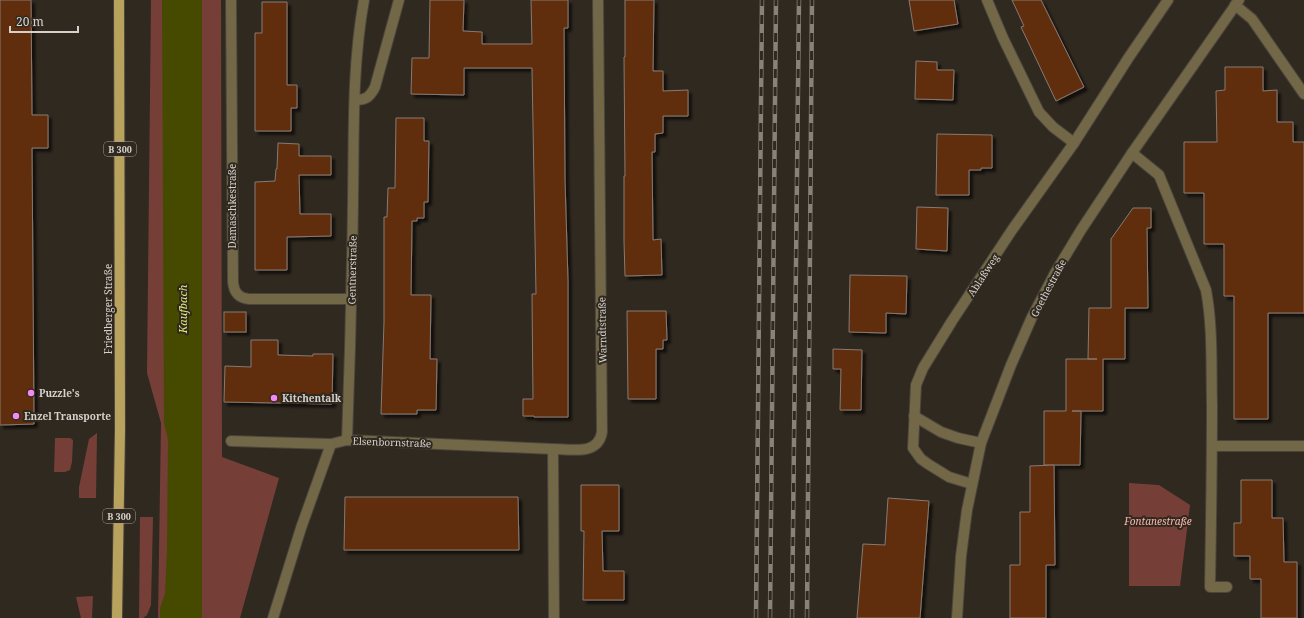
<svg xmlns="http://www.w3.org/2000/svg" width="1304" height="618" font-family="'Noto Serif',serif">
  <style>
    .green { fill: #753f37 }
    .water { fill: #464900 }
    .building { fill: #602d09; stroke: #877a74; filter: url(#shadow) }
    .lines { fill: none; stroke-linecap: round; stroke-linejoin: round }
    .minor-casing { stroke: #4b443c; stroke-width: 12 }
    .major-casing { stroke: #4b443c; stroke-width: 12 }
    .minor { stroke: #726747; stroke-width: 10 }
    .major { stroke: #b9a25d; stroke-width: 10 }
    .rail-casing { stroke: #88827b; stroke-width: 4.5 }
    .rail { stroke: #302920; stroke-width: 3; stroke-dasharray: 9; stroke-linecap: butt }
    .poi-dot { fill: #f28af2; stroke: #302920; stroke-width: 1.5 }
    .labels { text-anchor: middle; dominant-baseline: central; stroke-width: 4; stroke-linejoin: round; paint-order: stroke }
    .shield { fill: #302920; stroke: #a49f98; stroke-width: 1 }
    .shield-label { font-size: 9px; font-weight: bold; fill: #d6d1cc }
    .street-label { font-size: 10px; fill: #d6d1cc; stroke: #302920 }
    .poi-label { font-size: 10px; font-weight: bold; fill: #d6d1cc; stroke: #302920; text-anchor: start }
    .park-label { font-size: 10px; font-style: italic; fill: #fcb6ab; stroke: #302920 }
    .water-label { font-size: 11px; font-style: italic; fill: #dfe774; stroke: #302920 }
  </style>
  <defs>
    <filter id="shadow"><feDropShadow dx="3.5" dy="3.5" stdDeviation="1" flood-color="#0009"/></filter>
  </defs>
  <rect width="100%" height="100%" fill="#302920"/>
  <g class="green">
    <path d="M 151,0 L 221,0 L 222,457 L 279,478 L 240,618 L 158,618 L 161,423 L 147,373 Z"/>
    <path d="M 97,433 L 96,498 L 79,498 L 79,487 L 89,439 Z"/>
    <path d="M 55,438 L 70,438 L 73,440 L 72,462 L 70,470 L 65,472 L 54,472 Z"/>
    <path d="M 1129,483 L 1159,485 L 1190,505 L 1180,586 L 1129,586 Z"/>
    <path d="M 140,517 L 153,517 L 151,605 L 147,615 L 143,618 L 139,618 Z"/>
    <path d="M 93,596 L 92,618 L 81,618 L 76,597 Z"/>
  </g>
  <path class="water" d="M 162,0 L 202,0 L 202,618 L 160,618 L 160,608 L 165,593 L 167,551 L 168,440 L 164,423 Z"/>
  <g class="building">
    <path d="M 0,0 L 31,0 L 32,115 L 48,115 L 48,148 L 32,148 L 34,424 L 0,425 Z"/>
    <path d="M 430,0 L 464,0 L 463,31 L 482,32 L 482,44 L 532,44 L 531,0 L 568,0 L 568,28 L 564,28 L 565,180 L 568,281 L 568,417 L 534,417 L 534,416 L 523,416 L 523,399 L 533,399 L 532,294 L 536,294 L 532,68 L 464,68 L 464,95 L 411,94 L 412,58 L 429,58 Z"/>
    <path d="M 625,0 L 654,0 L 653,71 L 663,71 L 663,91 L 688,90 L 688,116 L 663,116 L 663,133 L 655,134 L 655,152 L 652,152 L 653,240 L 661,239 L 662,275 L 625,276 L 624,241 L 624,176 L 625,176 L 624,57 L 625,57 Z"/>
    <path d="M 909,0 L 954,0 L 958,24 L 914,31 Z"/>
    <path d="M 1012,0 L 1041,0 L 1084,87 L 1056,101 L 1021,27 L 1024,26 Z"/>
    <path d="M 262,2 L 287,2 L 287,85 L 297,85 L 297,108 L 291,108 L 291,131 L 255,131 L 255,33 L 262,33 Z"/>
    <path d="M 916,61 L 937,62 L 937,70 L 954,70 L 953,100 L 915,99 Z"/>
    <path d="M 1225,67 L 1263,67 L 1263,91 L 1277,90 L 1277,122 L 1293,122 L 1293,142 L 1304,142 L 1304,313 L 1268,313 L 1268,419 L 1234,419 L 1234,296 L 1224,296 L 1224,244 L 1204,244 L 1204,193 L 1184,193 L 1184,142 L 1217,142 L 1216,91 L 1225,90 Z"/>
    <path d="M 396,118 L 424,118 L 424,141 L 429,141 L 428,202 L 424,202 L 424,218 L 417,218 L 417,221 L 412,221 L 411,295 L 431,295 L 430,359 L 437,359 L 436,410 L 417,410 L 417,414 L 381,414 L 384,322 L 384,217 L 387,217 L 388,188 L 395,188 Z"/>
    <path d="M 937,134 L 992,135 L 992,168 L 981,168 L 981,170 L 969,170 L 969,195 L 936,195 Z"/>
    <path d="M 278,143 L 299,144 L 299,156 L 331,156 L 331,175 L 299,175 L 300,214 L 331,214 L 331,236 L 287,237 L 287,270 L 255,270 L 255,182 L 275,181 L 276,169 L 277,169 Z"/>
    <path d="M 917,207 L 948,208 L 947,251 L 916,249 Z"/>
    <path d="M 1133,208 L 1151,208 L 1151,228 L 1147,228 L 1148,308 L 1125,308 L 1125,359 L 1103,359 L 1103,411 L 1072,411 L 1081,411 L 1080,465 L 1044,465 L 1044,411 L 1066,411 L 1066,359 L 1097,359 L 1088,359 L 1089,308 L 1111,308 L 1111,239 Z"/>
    <path d="M 850,275 L 907,276 L 906,314 L 886,313 L 886,333 L 849,332 Z"/>
    <path d="M 627,311 L 666,311 L 667,340 L 663,340 L 663,349 L 656,349 L 656,399 L 628,399 Z"/>
    <rect x="224" y="312" width="22" height="20"/>
    <path d="M 251,340 L 278,340 L 278,355 L 313,356 L 313,354 L 333,354 L 332,404 L 224,402 L 225,366 L 251,367 Z"/>
    <path d="M 833,349 L 862,350 L 861,410 L 840,410 L 841,369 L 833,369 Z"/>
    <path d="M 1054,465 L 1055,565 L 1046,565 L 1046,618 L 1010,618 L 1010,565 L 1020,565 L 1020,512 L 1030,512 L 1030,466 Z"/>
    <path d="M 1241,480 L 1272,480 L 1272,518 L 1283,518 L 1284,562 L 1297,562 L 1297,618 L 1261,618 L 1261,579 L 1250,579 L 1250,556 L 1234,556 L 1234,523 L 1241,523 Z"/>
    <path d="M 581,485 L 619,485 L 619,531 L 602,531 L 603,571 L 624,571 L 624,600 L 583,600 L 584,531 L 581,531 Z"/>
    <path d="M 345,497 L 518,497 L 519,550 L 344,550 Z"/>
    <path d="M 888,498 L 929,501 L 920,618 L 857,618 L 863,544 L 885,545 Z"/>
  </g>
  <g class="lines">
    <defs>
      <g id="minor">
        <path d="M 231,0 L 233,282 C 234,293 239,298 249,299 L 352,299"/>
        <path d="M 987,0 L 1003,38 L 1039,112 L 1053,127 L 1074,143"/>
        <path d="M 1235,5 L 1252,19 L 1304,94"/>
        <path d="M 355,100 C 366,100 370,97 375,87 L 399,0"/>
        <path d="M 1132,153 L 1159,175 L 1206,290 C 1213,328 1211,366 1212,405 C 1212,466 1211,526 1210,587 L 1227,587"/>
        <path d="M 914,416 L 941,432 L 958,438 L 981,443"/>
        <path d="M 347,440 C 350,360 352,280 353,200 C 354,133 352,66 364,0"/>
        <path d="M 231,441 L 331,444 L 347,440 L 553,449"/>
        <path d="M 1212,446 L 1304,446"/>
        <path d="M 972,484 L 949,477 L 928,464 L 921,459 L 913,448 L 916,385 L 923,368 L 952,321 L 1012,230 L 1074,143 L 1129,57 L 1168,0"/>
        <path d="M 273,618 L 301,528 L 331,444"/>
        <path d="M 554,618 L 553,449 C 572,449 598,456 602,432 L 598,0"/>
        <path d="M 957,618 L 961,556 L 967,510 L 981,443 L 1011,365 L 1032,317 L 1055,273 L 1081,230 L 1132,153 L 1239,0"/>
      </g>
      <path id="major" d="M 117,618 L 120,429 L 119,0"/>
    </defs>
    <use href="#minor" class="minor-casing"/>
    <use href="#major" class="major-casing"/>
    <use href="#minor" class="minor"/>
    <use href="#major" class="major"/>
    <defs>
      <g id="rail">
        <path d="M 756,618 L 762,0"/>
        <path d="M 770,618 L 776,0"/>
        <path d="M 792,618 L 799,0"/>
        <path d="M 807,618 L 812,0"/>
      </g>
    </defs>
    <use href="#rail" class="rail-casing"/>
    <use href="#rail" class="rail"/>
  </g>
  <g class="poi-dot">
    <circle cx="31" cy="393" r="4"/>
    <circle cx="274" cy="398" r="4"/>
    <circle cx="16" cy="416" r="4"/>
  </g>
  <g class="labels">
    <g class="shield">
      <rect x="104" y="142" width="32" height="14" rx="3"/>
      <rect x="103" y="509" width="32" height="14" rx="3"/>
    </g>
    <g class="shield-label">
      <text x="120" y="149">B 300</text>
      <text x="119" y="516">B 300</text>
    </g>
    <g class="street-label">
      <text transform="translate(232 206) rotate(-90)">Damaschkestraße</text>
      <text transform="translate(352 270) rotate(-89)">Gentnerstraße</text>
      <text transform="translate(983 275) rotate(-57)">Ablaßweg</text>
      <text transform="translate(1048 288) rotate(-62)">Goethestraße</text>
      <text transform="translate(108 309) rotate(-90)">Friedberger Straße</text>
      <text transform="translate(602 330) rotate(-91)">Warndtstraße</text>
      <text transform="translate(392 442) rotate(2)">Elsenbornstraße</text>
    </g>
    <g class="poi-label">
      <text x="39" y="393">Puzzle's</text>
      <text x="282" y="398">Kitchentalk</text>
      <text x="24" y="416">Enzel Transporte</text>
    </g>
    <g class="park-label">
      <text x="1158" y="521">Fontanestraße</text>
    </g>
    <g class="water-label">
      <text transform="translate(182 309) rotate(-90)">Kaufbach</text>
    </g>
  </g>
  <path d="M10 26v6h68v-6" fill="none" stroke="#d6d1cc" stroke-width="2"/>
  <text x="16" y="26" font-size="12" fill="#d6d1cc" stroke="#302920" stroke-width="3" paint-order="stroke">20 m</text>
</svg>
